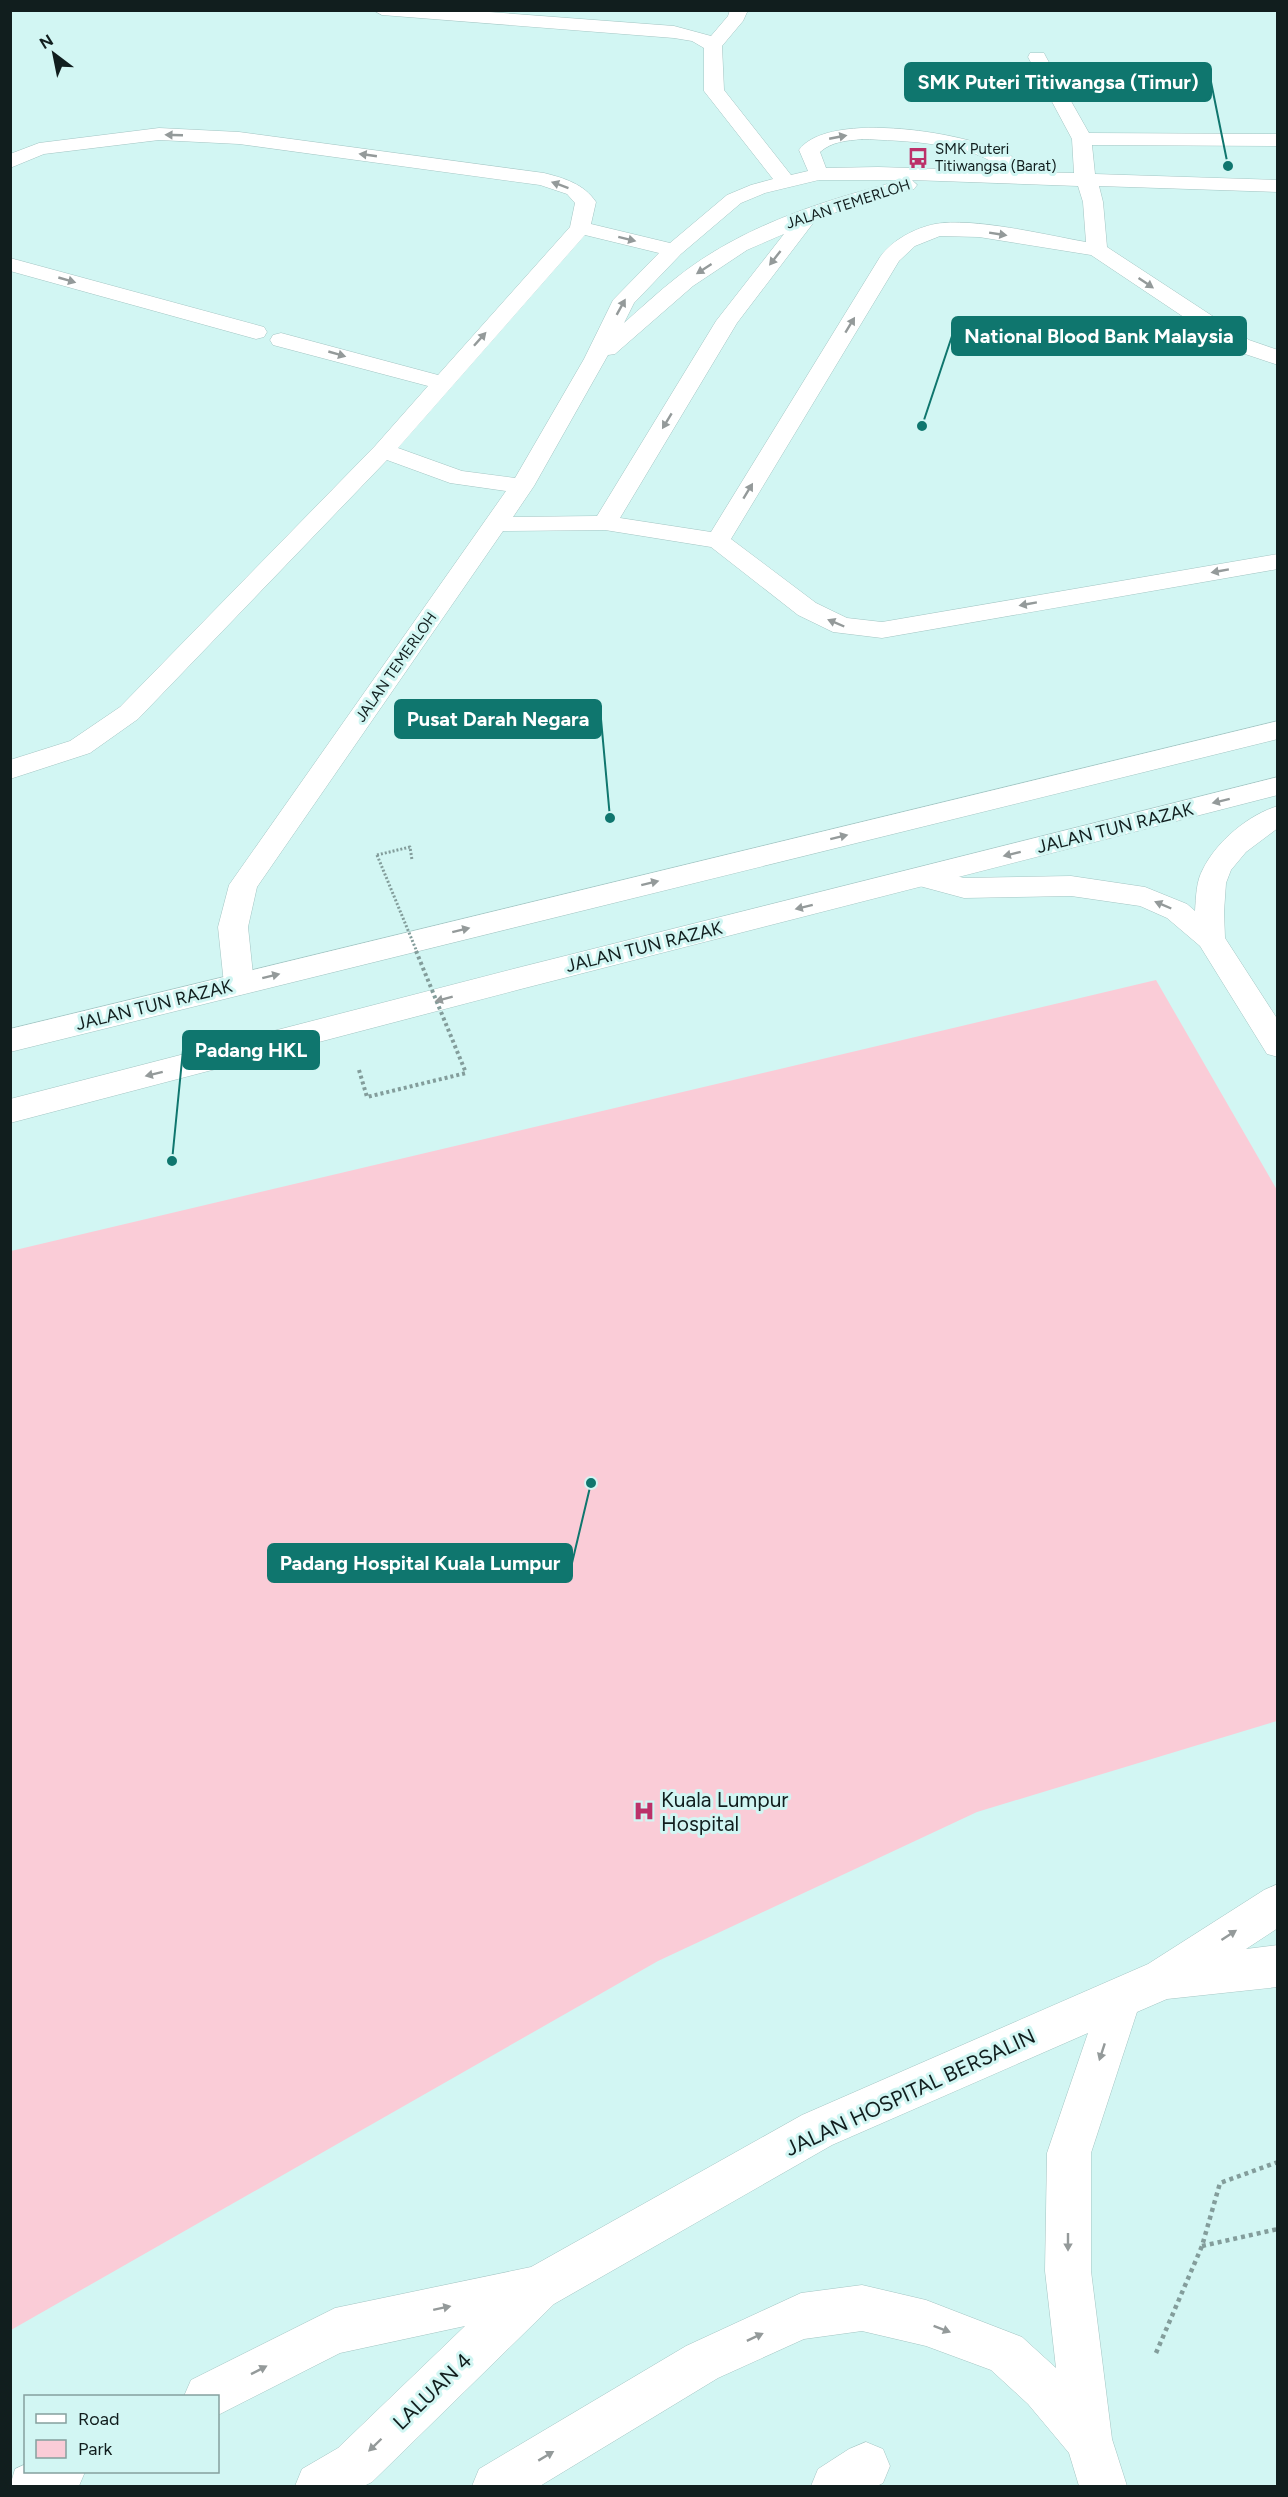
<svg xmlns="http://www.w3.org/2000/svg" width="1288" height="2497" font-family="Figtree,sans-serif">
  <style>
    .green { fill: #faccd7 }
    .lines { fill: none; stroke-linecap: round; stroke-linejoin: round }
    .minor-casing { stroke: #a3c5c3; stroke-width: 1 }
    .major-casing { stroke: #a3c5c3; stroke-width: 1 }
    .path-far2 { stroke: #839d9b; stroke-width: 3; stroke-dasharray: 2 2; stroke-linecap: butt }
    .path-far1 { stroke: #839d9b; stroke-width: 4; stroke-dasharray: 3 3; stroke-linecap: butt }
    .path { stroke: #839d9b; stroke-width: 4.5; stroke-dasharray: 4 4; stroke-linecap: butt }
    .minor { fill: #fff; fill-rule: evenodd }
    .major { fill: #fff; fill-rule: evenodd }
    .path-bridge-far1 { stroke: #839d9b; stroke-width: 3; stroke-dasharray: 2 2; stroke-linecap: butt }
    .path-bridge { stroke: #839d9b; stroke-width: 4; stroke-dasharray: 3 3; stroke-linecap: butt }
    .oneway { fill: #949a9a }
    .labels { text-anchor: middle; dominant-baseline: central; stroke-width: 6; stroke-linejoin: round; paint-order: stroke }
    .far-poi-label { font-size: 15px; fill: #111e1e; stroke: #d2f6f3; text-anchor: start }
    .far-street-label { font-size: 15px; fill: #111e1e; stroke: #d2f6f3 }
    .street-label { font-size: 18px; fill: #111e1e; stroke: #d2f6f3 }
    .near-poi-label { font-size: 21px; fill: #111e1e; stroke: #d2f6f3; text-anchor: start }
    .near-street-label { font-size: 21px; fill: #111e1e; stroke: #d2f6f3 }
    .leader { fill: none; stroke: #0f766e; stroke-width: 2 }
    .callout-dot { fill: #0f766e; stroke: #d2f6f3; stroke-width: 2 }
    .callout { fill: #0f766e; stroke: #0f766e; stroke-width: 2 }
    .callout-label { font-size: 20px; text-anchor: middle; font-weight: bold; fill: #fff }
  </style>
  <rect width="100%" height="100%" fill="#d2f6f3"/>
  <path class="green" d="M 1156,980 L 1277,1190 L 1277,1721 L 977,1812 L 658,1961 L 11,2330 L 11,1251 Z"/>
  <g class="lines">
    <defs>
      <g id="minor">
        <path d="M 373,10 L 462,10 L 674,26 L 711,36 L 728,16 L 730,10 L 748,10 L 743,21 L 722,46 L 724,90 L 791,175 L 808,171 L 799,150 C 828,109 973,133 1011,156 C 1018,160 1023,166 1028,172 L 1074,173 L 1072,139 L 1028,57 L 1030,53 L 1044,53 L 1046,57 L 1089,133 L 1278,134 L 1278,146 L 1092,145 L 1095,174 L 1278,180 L 1278,192 L 1099,186 L 1103,202 L 1107,247 L 1249,340 L 1278,350 L 1278,365 L 1233,350 L 1091,255 L 979,237 L 940,236 L 915,246 L 899,261 L 731,539 L 816,603 L 847,618 L 882,622 L 1278,554 L 1278,569 L 882,638 L 833,632 L 798,615 L 711,547 L 605,530 L 503,531 L 257,887 L 248,927 L 254,984 L 250,992 L 239,995 L 228,992 L 224,984 L 218,927 L 229,885 L 506,491 L 450,483 L 387,460 L 138,719 L 90,753 L 10,779 L 10,760 L 70,741 L 120,707 L 375,446 L 428,386 L 273,345 L 270,340 L 273,335 L 281,333 L 438,375 L 570,227 L 575,203 L 567,194 L 540,185 L 239,144 L 159,140 L 44,154 L 10,168 L 10,154 L 39,143 L 159,128 L 239,132 L 544,173 C 564,178 584,184 596,202 L 591,224 L 670,243 L 727,195 L 751,185 L 773,179 L 704,91 L 704,48 L 692,41 L 674,38 L 382,15 ZM 862,139 C 903,141 974,142 1005,171 L 878,167 L 826,168 L 820,152 C 833,141 846,141 862,139 ZM 819,180 L 903,180 C 824,200 741,226 676,278 C 658,292 641,308 624,323 L 634,303 L 681,254 L 741,203 L 765,193 ZM 912,180 L 1078,186 L 1083,202 L 1086,242 C 1046,235 973,217 935,224 C 915,228 892,240 880,257 L 711,532 L 620,518 L 737,323 L 817,218 L 914,189 L 917,185 ZM 784,234 L 716,321 L 597,516 L 513,517 L 534,486 L 608,355 L 615,354 L 693,286 L 747,250 ZM 585,235 L 659,253 L 613,300 L 584,359 L 515,478 L 462,471 L 398,448 Z"/>
        <path d="M 10,258 L 264,327 L 267,332 L 264,337 L 256,339 L 10,271 Z"/>
        <path d="M 1278,806 L 1278,828 L 1246,852 L 1231,870 L 1226,883 L 1224,912 L 1225,938 L 1278,1020 L 1278,1057 L 1267,1054 L 1200,946 L 1167,918 L 1140,906 L 1071,896 L 964,898 L 912,884 L 908,877 L 912,870 L 922,867 L 964,878 L 1071,876 L 1145,887 L 1187,904 L 1195,911 C 1196,897 1196,881 1203,869 C 1216,842 1249,814 1278,806 Z"/>
        <path d="M 1278,1884 L 1278,1928 L 1246,1949 L 1278,1945 L 1278,1987 L 1167,1999 L 1137,2012 L 1091,2153 L 1091,2271 L 1112,2439 L 1127,2486 L 1079,2486 L 1069,2453 L 1028,2404 L 991,2370 L 926,2346 L 862,2331 L 804,2339 L 718,2378 L 540,2486 L 472,2486 L 479,2469 L 686,2346 L 801,2293 L 862,2285 L 926,2300 L 1022,2337 L 1056,2368 L 1045,2271 L 1047,2153 L 1088,2033 L 832,2145 L 554,2304 L 372,2482 L 364,2486 L 295,2486 L 302,2469 L 338,2448 L 465,2326 L 340,2353 L 218,2415 L 218,2396 L 184,2396 L 191,2380 L 335,2308 L 531,2267 L 802,2115 L 1148,1964 L 1264,1890 Z"/>
        <path d="M 866,2442 L 883,2449 L 890,2466 L 883,2483 L 877,2486 L 811,2486 L 818,2469 L 849,2449 Z"/>
        <path d="M 26,2464 L 26,2472 L 85,2472 L 79,2486 L 10,2486 L 15,2469 Z"/>
      </g>
      <g id="major">
        <path d="M 1278,721 L 1278,739 L 10,1052 L 10,1029 Z"/>
        <path d="M 1278,777 L 1278,795 L 521,989 L 10,1123 L 10,1099 L 521,967 Z"/>
      </g>
    </defs>
    <use href="#minor" class="minor-casing"/>
    <use href="#major" class="major-casing"/>
    <path class="path-far2" d="M 377,855 L 410,847 L 412,860"/>
    <path class="path-far1" d="M 359,1070 L 367,1097 L 466,1073"/>
    <g class="path">
      <path d="M 1202,2246 L 1278,2229"/>
      <path d="M 1156,2353 L 1202,2246 L 1220,2183 L 1278,2162"/>
    </g>
    <use href="#minor" class="minor"/>
    <use href="#major" class="major"/>
    <path class="path-bridge-far1" d="M 377,855 L 417,952"/>
    <path class="path-bridge" d="M 416,951 L 466,1073"/>
  </g>
  <defs><path id="oneway-solid" d="M-6-.8H1V-3.2L6.5 0L1 3.2V.8H-6Z" transform="scale(1.5)"/></defs>
  <g class="oneway">
    <use href="#oneway-solid" transform="translate(174 135) rotate(-178)"/>
    <use href="#oneway-solid" transform="translate(838 137) rotate(-11)"/>
    <use href="#oneway-solid" transform="translate(368 155) rotate(-172)"/>
    <use href="#oneway-solid" transform="translate(560 185) rotate(-160)"/>
    <use href="#oneway-solid" transform="translate(998 234) rotate(9)"/>
    <use href="#oneway-solid" transform="translate(627 239) rotate(14)"/>
    <use href="#oneway-solid" transform="translate(775 258) rotate(128)"/>
    <use href="#oneway-solid" transform="translate(704 269) rotate(147)"/>
    <use href="#oneway-solid" transform="translate(67 280) rotate(16)"/>
    <use href="#oneway-solid" transform="translate(1146 283) rotate(34)"/>
    <use href="#oneway-solid" transform="translate(621 307) rotate(-61)"/>
    <use href="#oneway-solid" transform="translate(850 325) rotate(-59)"/>
    <use href="#oneway-solid" transform="translate(480 339) rotate(-48)"/>
    <use href="#oneway-solid" transform="translate(337 354) rotate(16)"/>
    <use href="#oneway-solid" transform="translate(667 421) rotate(121)"/>
    <use href="#oneway-solid" transform="translate(748 491) rotate(-59)"/>
    <use href="#oneway-solid" transform="translate(1220 571) rotate(170)"/>
    <use href="#oneway-solid" transform="translate(1028 604) rotate(170)"/>
    <use href="#oneway-solid" transform="translate(836 623) rotate(-157)"/>
    <use href="#oneway-solid" transform="translate(1221 801) rotate(166)"/>
    <use href="#oneway-solid" transform="translate(839 837) rotate(-14)"/>
    <use href="#oneway-solid" transform="translate(1012 854) rotate(166)"/>
    <use href="#oneway-solid" transform="translate(650 883) rotate(-14)"/>
    <use href="#oneway-solid" transform="translate(1163 905) rotate(-157)"/>
    <use href="#oneway-solid" transform="translate(804 907) rotate(166)"/>
    <use href="#oneway-solid" transform="translate(461 930) rotate(-14)"/>
    <use href="#oneway-solid" transform="translate(271 976) rotate(-14)"/>
    <use href="#oneway-solid" transform="translate(444 999) rotate(165)"/>
    <use href="#oneway-solid" transform="translate(154 1074) rotate(166)"/>
    <use href="#oneway-solid" transform="translate(1229 1935) rotate(-33)"/>
    <use href="#oneway-solid" transform="translate(1102 2052) rotate(108)"/>
    <use href="#oneway-solid" transform="translate(1068 2242) rotate(90)"/>
    <use href="#oneway-solid" transform="translate(442 2308) rotate(-12)"/>
    <use href="#oneway-solid" transform="translate(942 2329) rotate(21)"/>
    <use href="#oneway-solid" transform="translate(755 2337) rotate(-25)"/>
    <use href="#oneway-solid" transform="translate(259 2370) rotate(-27)"/>
    <use href="#oneway-solid" transform="translate(375 2445) rotate(136)"/>
    <use href="#oneway-solid" transform="translate(546 2456) rotate(-31)"/>
  </g>
  <defs>
    <symbol id="bus-bare" viewBox="-9 -9 18 18"><path d="M-5-6H5V4H4V6H2V4H-2V6H-4V4H-5ZM-3.5-4V0h7V-4ZM-3.5 1.2v1.5H-2V1.2ZM2 1.2v1.5H3.5V1.2Z" fill="#bc3169" stroke="#d2f6f3" stroke-width="2.5" paint-order="stroke"/></symbol>
    <symbol id="hospital-bare" viewBox="-9 -9 18 18"><path d="M-5-5h3v3.5h4V-5h3V5h-3V1.5h-4V5h-3Z" fill="#bc3169" stroke="#d2f6f3" stroke-width="2.5" paint-order="stroke"/></symbol>
  </defs>
  <g fill-rule="evenodd">
    <use href="#bus-bare" x="903" y="143" width="30" height="30"/>
    <use href="#hospital-bare" x="629" y="1796" width="30" height="30"/>
  </g>
  <g class="labels">
    <g class="far-poi-label">
      <text x="935" y="149">SMK Puteri<tspan x="935" dy="17">Titiwangsa (Barat)</tspan></text>
    </g>
    <g class="far-street-label">
      <text transform="translate(848 204) rotate(-18)">JALAN TEMERLOH</text>
      <text transform="translate(396 667) rotate(-55)">JALAN TEMERLOH</text>
    </g>
    <g class="street-label">
      <text transform="translate(1115 828) rotate(-14)">JALAN TUN RAZAK</text>
      <text transform="translate(644 947) rotate(-14)">JALAN TUN RAZAK</text>
      <text transform="translate(154 1005) rotate(-14)">JALAN TUN RAZAK</text>
    </g>
    <g class="near-poi-label">
      <text x="661" y="1799">Kuala Lumpur<tspan x="661" dy="24">Hospital</tspan></text>
    </g>
    <g class="near-street-label">
      <text transform="translate(910 2092) rotate(-25)">JALAN HOSPITAL BERSALIN</text>
      <text transform="translate(432 2391) rotate(-44)">LALUAN 4</text>
    </g>
  </g>
  <path class="leader" d="M1228 166L1211 82M922 426L952 336M610 818L601 719M172 1161L183 1050M591 1483L572 1563"/>
  <g class="callout-dot">
    <circle cx="1228" cy="166" r="6"/>
    <circle cx="922" cy="426" r="6"/>
    <circle cx="610" cy="818" r="6"/>
    <circle cx="172" cy="1161" r="6"/>
    <circle cx="591" cy="1483" r="6"/>
  </g>
  <g class="callout">
    <rect x="905" y="63" width="306" height="38" rx="6"/>
    <rect x="952" y="317" width="294" height="38" rx="6"/>
    <rect x="395" y="700" width="206" height="38" rx="6"/>
    <rect x="183" y="1031" width="136" height="38" rx="6"/>
    <rect x="268" y="1544" width="304" height="38" rx="6"/>
  </g>
  <g class="callout-label">
    <text x="1058" y="89">SMK Puteri Titiwangsa (Timur)</text>
    <text x="1099" y="343">National Blood Bank Malaysia</text>
    <text x="498" y="726">Pusat Darah Negara</text>
    <text x="251" y="1057">Padang HKL</text>
    <text x="420" y="1570">Padang Hospital Kuala Lumpur</text>
  </g>
  <rect width="1288" height="2497" fill="none" stroke="#111e1e" stroke-width="24"/>
  <rect x="24" y="2395" width="195" height="78" fill="#d2f6f3" stroke="#85a09e" stroke-width="1.5"/>
  <rect x="36" y="2414" width="30" height="9" fill="#ffffff" stroke="#85a09e" stroke-width="1.5"/>
  <text x="78" y="2425" font-size="18" fill="#111e1e">Road</text>
  <rect x="36" y="2440" width="30" height="18" fill="#faccd7" stroke="#85a09e" stroke-width="1.5"/>
  <text x="78" y="2455" font-size="18" fill="#111e1e">Park</text>
  <g transform="translate(54 54) rotate(328)" stroke="#d2f6f3" stroke-width="4.5" paint-order="stroke">
  <path d="M0-4.5L10 22L0 15L-10 22Z" fill="#111e1e"/>
  <text y="-9" font-size="16" font-weight="bold" text-anchor="middle" fill="#111e1e">N</text>
  </g>
</svg>
